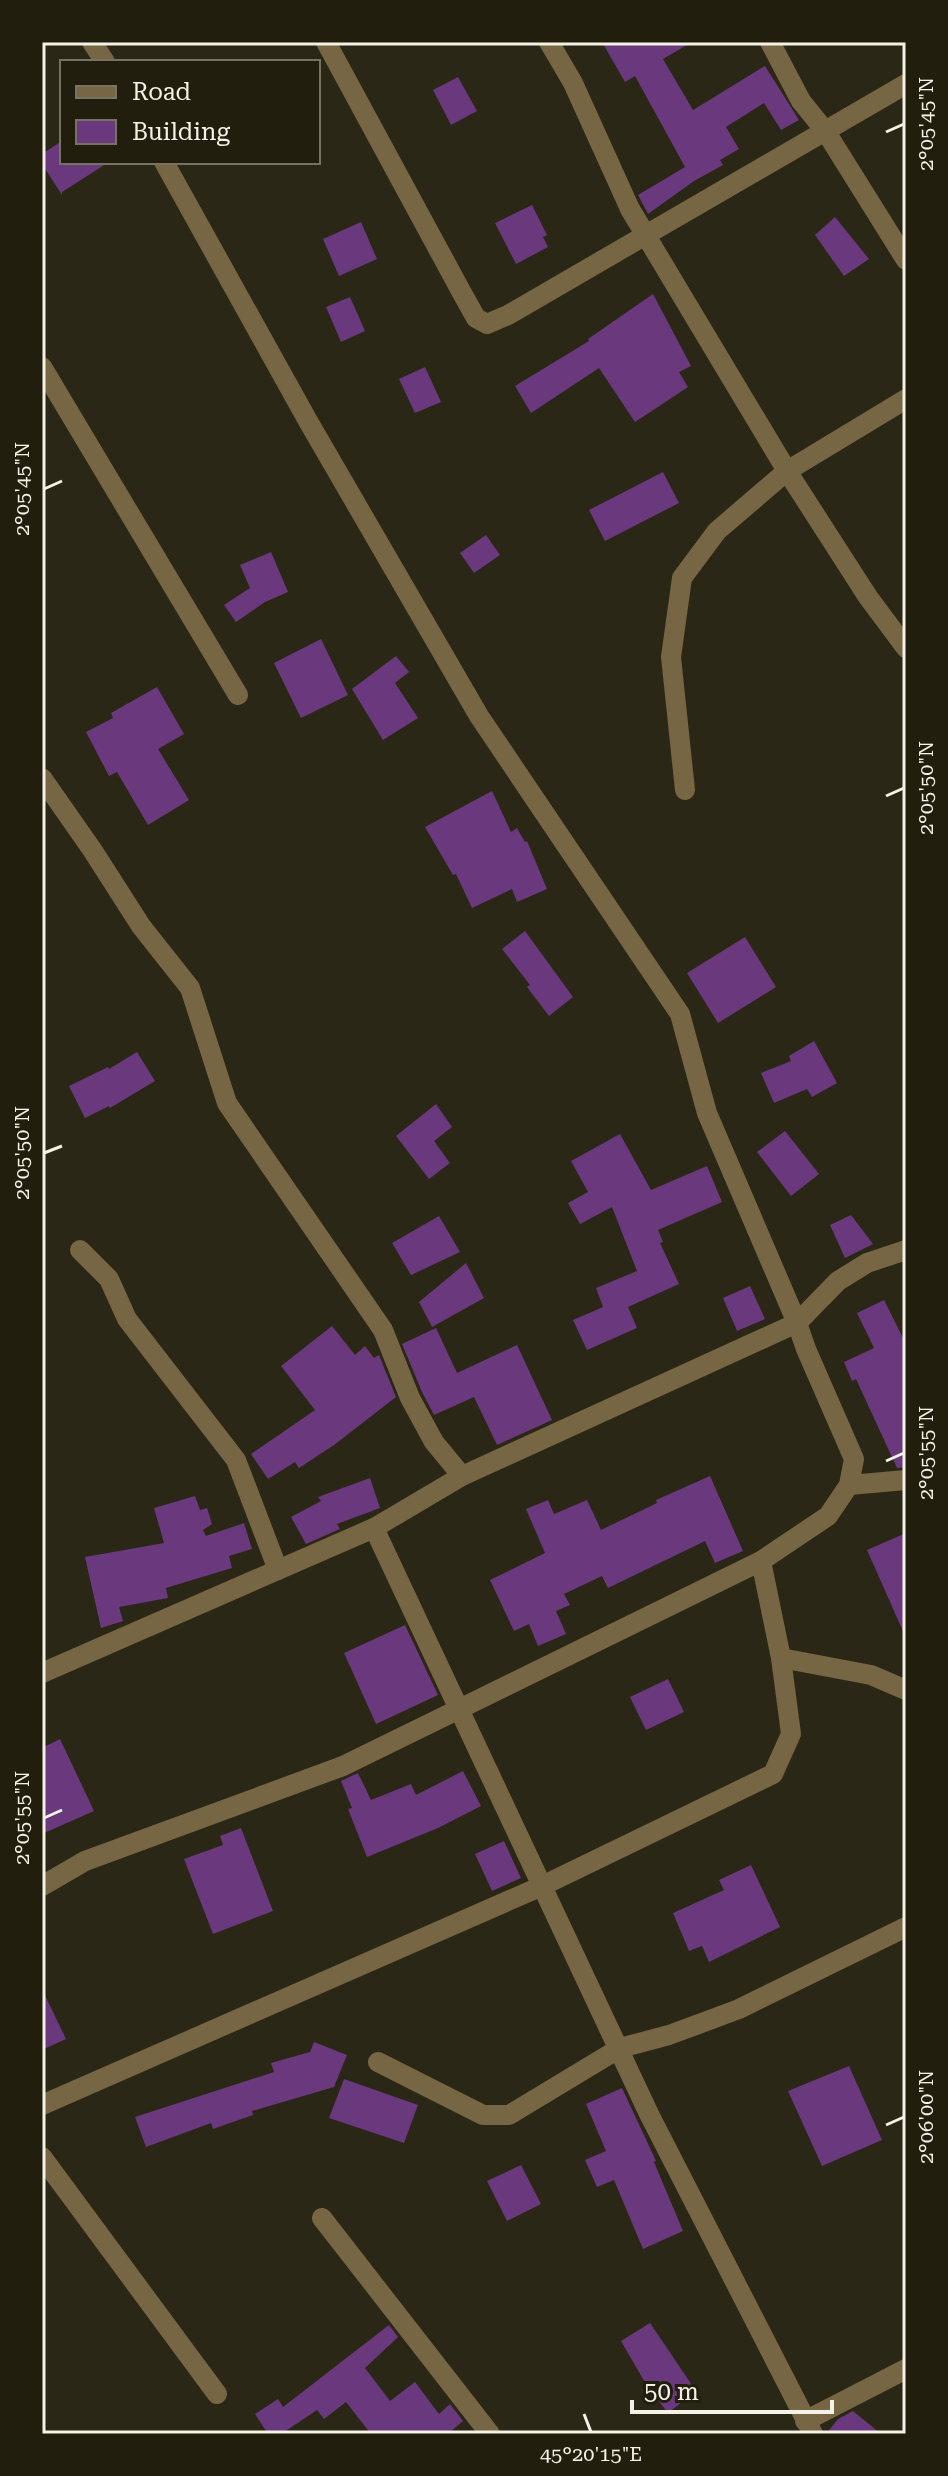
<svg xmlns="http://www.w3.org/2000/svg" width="948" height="2476" font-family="'Roboto Serif',serif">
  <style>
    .building { fill: #69387d }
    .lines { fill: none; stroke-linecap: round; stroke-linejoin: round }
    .minor { stroke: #766643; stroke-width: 20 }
    .ticks { fill: none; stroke: #f4f2e7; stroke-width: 3 }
    .neatline { fill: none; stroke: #f4f2e7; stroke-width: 3 }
    .ticks-label { font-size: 20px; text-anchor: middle; fill: #f4f2e7 }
  </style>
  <rect width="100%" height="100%" fill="#2b2716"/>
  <g class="building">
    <path d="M 602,42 L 692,42 L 663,59 L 693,110 L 765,66 L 799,120 L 781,130 L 764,103 L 726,127 L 739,149 L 720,160 L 723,165 L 694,181 L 648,214 L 638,195 L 685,167 L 635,76 L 625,82 Z"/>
    <path d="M 458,77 L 477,111 L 451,125 L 433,90 Z"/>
    <path d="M 62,141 L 62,162 L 109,162 L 62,192 L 62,195 L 42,164 L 42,154 Z"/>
    <path d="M 532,205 L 547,235 L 543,237 L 548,247 L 516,264 L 495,223 Z"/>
    <path d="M 835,217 L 869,259 L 844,276 L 815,235 Z"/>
    <path d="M 361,222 L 377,259 L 339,276 L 323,239 Z"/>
    <path d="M 653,294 L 691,366 L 679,372 L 688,387 L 635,422 L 599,368 L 531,413 L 515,386 L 589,341 L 588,339 Z"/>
    <path d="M 350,297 L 365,331 L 341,342 L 326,307 Z"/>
    <path d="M 425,367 L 441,402 L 415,413 L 399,379 Z"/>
    <path d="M 663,472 L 679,503 L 605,541 L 589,510 Z"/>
    <path d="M 486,535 L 500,555 L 474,573 L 460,553 Z"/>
    <path d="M 271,552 L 288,592 L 265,602 L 236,622 L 224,605 L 250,588 L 240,565 Z"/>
    <path d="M 321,639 L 348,695 L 301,718 L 274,663 Z"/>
    <path d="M 396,656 L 409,672 L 395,683 L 418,718 L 383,740 L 352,689 Z"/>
    <path d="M 157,687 L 184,734 L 158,749 L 189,800 L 148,825 L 117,772 L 109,776 L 86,732 L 113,718 L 111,713 Z"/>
    <path d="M 492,791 L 511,832 L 517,828 L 525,842 L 527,841 L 547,889 L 517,902 L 512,889 L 472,908 L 456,874 L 453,875 L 425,827 Z"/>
    <path d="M 525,931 L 573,997 L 549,1016 L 527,987 L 530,985 L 502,949 Z"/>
    <path d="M 745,937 L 776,987 L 718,1023 L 687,973 Z"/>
    <path d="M 814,1041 L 837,1083 L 812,1097 L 807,1089 L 774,1103 L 761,1073 L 791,1061 L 789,1056 Z"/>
    <path d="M 137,1052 L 155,1081 L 110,1108 L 109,1106 L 85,1118 L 69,1086 L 108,1067 L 109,1069 Z"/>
    <path d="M 436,1104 L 452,1127 L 434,1141 L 450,1163 L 429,1179 L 396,1136 Z"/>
    <path d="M 785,1131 L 819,1174 L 791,1196 L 757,1152 Z"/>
    <path d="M 620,1134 L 651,1190 L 707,1166 L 722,1202 L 658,1230 L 663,1242 L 660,1243 L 679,1284 L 628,1307 L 637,1328 L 587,1350 L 573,1320 L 603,1307 L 596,1288 L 637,1271 L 612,1207 L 580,1224 L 568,1203 L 588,1192 L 571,1161 Z"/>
    <path d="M 851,1215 L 873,1244 L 845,1258 L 830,1225 Z"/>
    <path d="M 439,1216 L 460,1252 L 411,1275 L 392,1243 Z"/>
    <path d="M 466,1263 L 484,1298 L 432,1327 L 419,1302 Z"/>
    <path d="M 750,1286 L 765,1319 L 737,1331 L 723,1298 Z"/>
    <path d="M 884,1300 L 906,1344 L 906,1467 L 897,1468 L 856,1379 L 852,1381 L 844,1362 L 874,1348 L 857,1313 Z"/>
    <path d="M 332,1326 L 355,1355 L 365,1346 L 374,1358 L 379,1355 L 396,1397 L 334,1445 L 299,1468 L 295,1462 L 268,1479 L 251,1454 L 315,1410 L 281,1366 Z"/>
    <path d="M 436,1328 L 457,1373 L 517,1345 L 552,1420 L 497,1445 L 474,1397 L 434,1415 L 422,1392 L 402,1344 Z"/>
    <path d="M 710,1476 L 743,1551 L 715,1563 L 705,1541 L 608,1588 L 602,1576 L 564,1594 L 570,1605 L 556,1611 L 566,1634 L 538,1646 L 529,1624 L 514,1631 L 490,1580 L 545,1553 L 526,1509 L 548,1500 L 554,1514 L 587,1500 L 601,1530 L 657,1503 L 656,1500 Z"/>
    <path d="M 370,1478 L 380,1508 L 337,1524 L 340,1529 L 306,1544 L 291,1517 L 321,1501 L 318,1497 Z"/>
    <path d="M 195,1496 L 200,1510 L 207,1508 L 212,1524 L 203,1530 L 206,1536 L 244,1523 L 252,1549 L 229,1556 L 232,1568 L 166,1588 L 168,1598 L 119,1607 L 123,1621 L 101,1628 L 85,1557 L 164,1543 L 154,1508 Z"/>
    <path d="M 906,1533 L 906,1638 L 867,1550 Z"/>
    <path d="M 405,1625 L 438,1695 L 376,1724 L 344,1653 Z"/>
    <path d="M 668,1679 L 684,1712 L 646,1730 L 630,1697 Z"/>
    <path d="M 60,1739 L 94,1811 L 42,1834 L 42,1748 Z"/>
    <path d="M 463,1771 L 481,1806 L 438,1828 L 367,1857 L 348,1809 L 352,1808 L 341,1781 L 358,1773 L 371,1800 L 411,1784 L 416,1795 Z"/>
    <path d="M 241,1828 L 273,1911 L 213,1934 L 184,1859 L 223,1845 L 220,1836 Z"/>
    <path d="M 504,1841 L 521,1878 L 492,1891 L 475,1854 Z"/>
    <path d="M 751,1865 L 780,1927 L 709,1962 L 702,1946 L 689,1951 L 673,1913 L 724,1890 L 719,1880 Z"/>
    <path d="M 42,1989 L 66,2039 L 42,2050 Z"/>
    <path d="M 314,2042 L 347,2055 L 334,2087 L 252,2111 L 253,2115 L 213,2129 L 211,2123 L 146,2147 L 135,2117 L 274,2072 L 271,2063 L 310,2052 Z"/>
    <path d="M 849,2066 L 882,2140 L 822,2166 L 788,2091 Z"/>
    <path d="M 344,2079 L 418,2105 L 404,2143 L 329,2118 Z"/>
    <path d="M 622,2088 L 656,2161 L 654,2162 L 683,2231 L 643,2249 L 614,2180 L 597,2187 L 585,2160 L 606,2151 L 586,2104 Z"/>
    <path d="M 521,2165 L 541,2204 L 507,2221 L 487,2181 Z"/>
    <path d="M 650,2323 L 696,2391 L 668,2413 L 647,2386 L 621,2341 Z"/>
    <path d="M 389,2325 L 398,2337 L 365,2368 L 390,2401 L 415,2382 L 439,2414 L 450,2404 L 463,2421 L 451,2431 L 454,2434 L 371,2434 L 346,2402 L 324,2419 L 317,2410 L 281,2434 L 268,2434 L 255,2414 L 278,2399 L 283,2407 Z"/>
    <path d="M 853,2411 L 881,2434 L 826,2434 L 838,2419 Z"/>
  </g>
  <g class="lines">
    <g class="minor">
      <path d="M 92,42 L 105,62"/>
      <path d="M 326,42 L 462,293 L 476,318 L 487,324 L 508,315 L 906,84"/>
      <path d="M 549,42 L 573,83 L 630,209 L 787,471 L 868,597 L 906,648"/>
      <path d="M 770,42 L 801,101 L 826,132 L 906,260"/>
      <path d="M 42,367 L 238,695"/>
      <path d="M 42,778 L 93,851 L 141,926 L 190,988 L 227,1103 L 383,1330 L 410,1398 L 434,1442 L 462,1476 L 797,1323 L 707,1113 L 680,1014 L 479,716 L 308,421 L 164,162"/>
      <path d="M 685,790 L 671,657 L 682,578 L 717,531 L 787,471 L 906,399"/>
      <path d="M 80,1250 L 109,1279 L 127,1319 L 236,1460 L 278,1570"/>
      <path d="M 849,1485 L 906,1480"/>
      <path d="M 374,1528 L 649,2114 L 813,2434"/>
      <path d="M 781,1658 L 871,1675 L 906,1690"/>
      <path d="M 42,1673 L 374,1528 L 462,1476"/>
      <path d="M 42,1886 L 85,1861 L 343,1766 L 761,1561 L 828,1516 L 849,1485 L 854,1459 L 806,1349 L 797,1323 L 838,1281 L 867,1263 L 906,1250"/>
      <path d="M 378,2062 L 483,2115 L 509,2115 L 620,2048 L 669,2035 L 739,2009 L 906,1927"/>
      <path d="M 42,2105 L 542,1886 L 773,1774 L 791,1734 L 781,1658 L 761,1561"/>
      <path d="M 42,2157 L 217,2394"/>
      <path d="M 322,2218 L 490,2434"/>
      <path d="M 805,2421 L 906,2369"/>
    </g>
  </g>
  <path class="ticks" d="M 886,132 L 904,124M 44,489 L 62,481M 886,796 L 904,788M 44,1153 L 62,1146M 886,1461 L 904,1453M 44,1818 L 62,1810M 886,2125 L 904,2117M 584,2414 L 591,2432"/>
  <rect width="948" height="2476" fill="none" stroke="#221e0d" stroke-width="88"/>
  <rect x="60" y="60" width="260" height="104" fill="#221e0d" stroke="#767364" stroke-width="2"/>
  <rect x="76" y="86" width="40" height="12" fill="#766643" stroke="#767364" stroke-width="2"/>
  <text x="132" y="100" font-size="24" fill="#f4f2e7">Road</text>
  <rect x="76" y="120" width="40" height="24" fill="#69387d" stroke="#767364" stroke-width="2"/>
  <text x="132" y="140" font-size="24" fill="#f4f2e7">Building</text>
  <path d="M632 2400v12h200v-12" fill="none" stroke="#f4f2e7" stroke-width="4"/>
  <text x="644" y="2400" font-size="24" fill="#f4f2e7" stroke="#221e0d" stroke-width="6" paint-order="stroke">50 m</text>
  <rect x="44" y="44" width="860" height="2388" class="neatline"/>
  <g class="ticks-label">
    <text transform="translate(926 124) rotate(-90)" y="7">2°05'45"N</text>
    <text transform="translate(22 489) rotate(-90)" y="7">2°05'45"N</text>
    <text transform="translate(926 788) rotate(-90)" y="7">2°05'50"N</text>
    <text transform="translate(22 1153) rotate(-90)" y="7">2°05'50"N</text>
    <text transform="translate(926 1453) rotate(-90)" y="7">2°05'55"N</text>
    <text transform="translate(22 1818) rotate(-90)" y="7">2°05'55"N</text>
    <text transform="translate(926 2117) rotate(-90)" y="7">2°06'00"N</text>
    <text x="591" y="2461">45°20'15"E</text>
  </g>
</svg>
